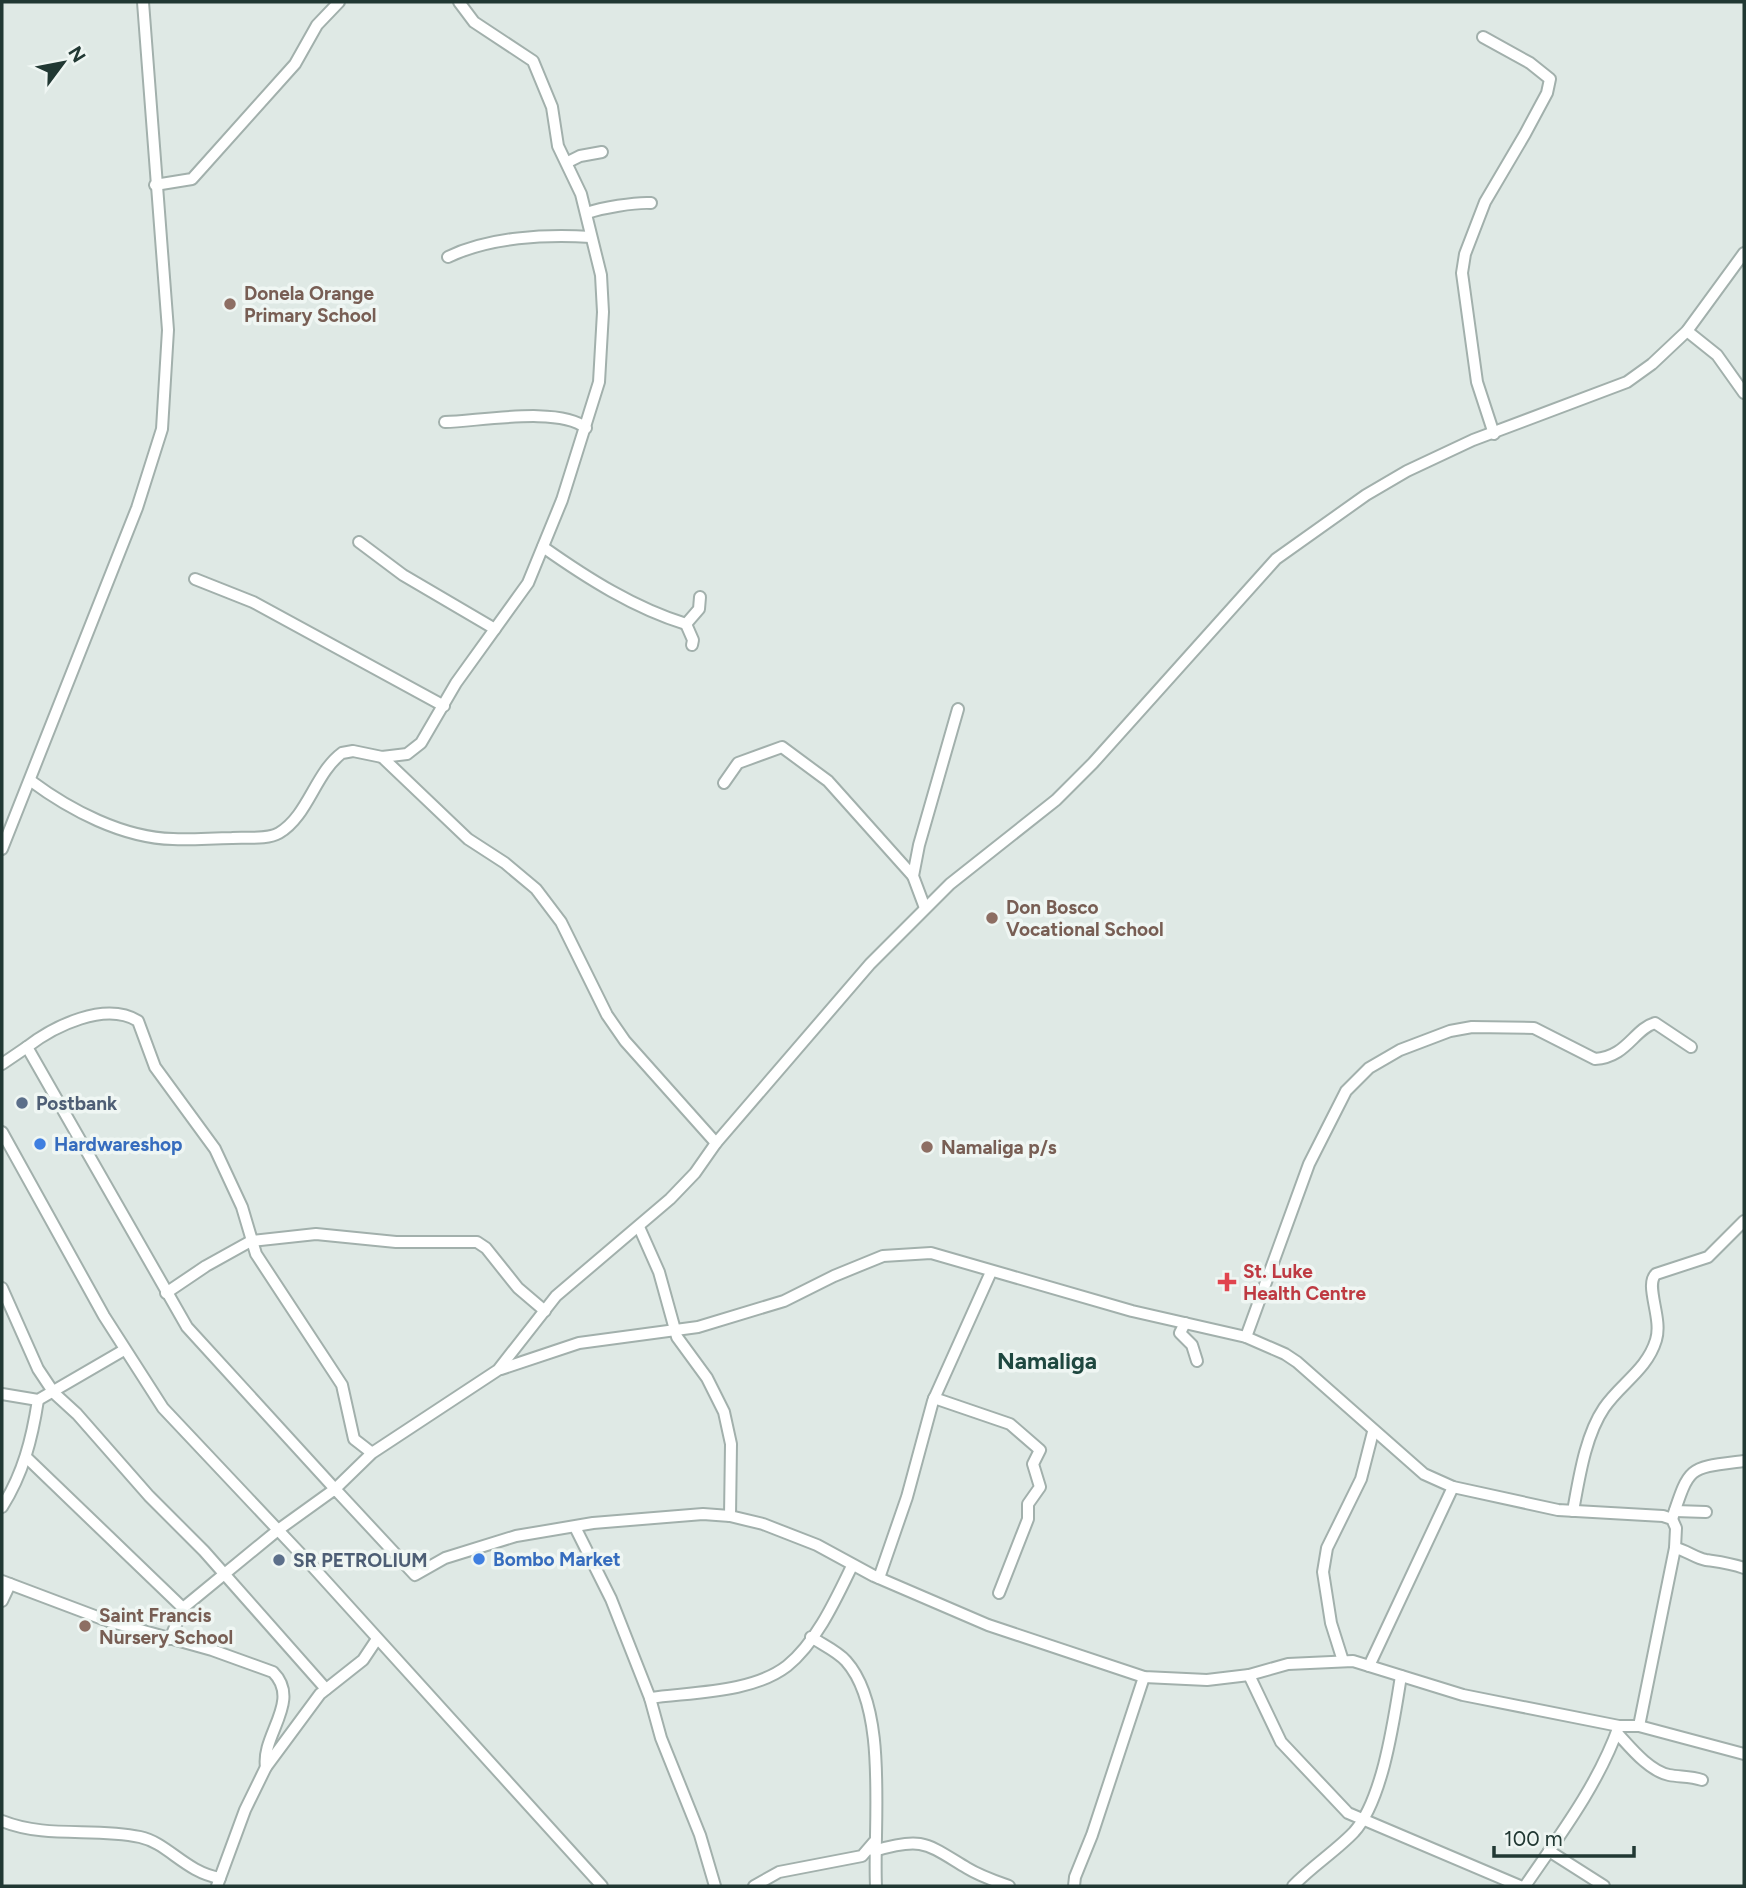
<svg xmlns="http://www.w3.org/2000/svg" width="1746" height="1888" font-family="Figtree,sans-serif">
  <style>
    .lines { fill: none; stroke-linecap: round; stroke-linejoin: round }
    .minor-casing { stroke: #a2b0ac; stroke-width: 14 }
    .minor { stroke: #fff; stroke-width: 10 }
    .education-dot { fill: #8d6e63; stroke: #eff6f3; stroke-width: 2.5 }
    .service-dot { fill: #5c6f8a; stroke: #eff6f3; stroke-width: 2.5 }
    .shop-dot { fill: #3f7fe0; stroke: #eff6f3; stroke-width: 2.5 }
    .health-dot { fill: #e0444e; stroke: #eff6f3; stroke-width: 2.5 }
    .labels { text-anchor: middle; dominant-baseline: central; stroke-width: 7; stroke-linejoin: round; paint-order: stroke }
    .education-label { font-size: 19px; font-weight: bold; fill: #785e54; stroke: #eff6f3; text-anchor: start }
    .service-label { font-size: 19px; font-weight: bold; fill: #4e5e75; stroke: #eff6f3; text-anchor: start }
    .shop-label { font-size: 19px; font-weight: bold; fill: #366cbe; stroke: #eff6f3; text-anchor: start }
    .health-label { font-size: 19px; font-weight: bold; fill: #be3a42; stroke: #eff6f3; text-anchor: start }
    .quarter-label { font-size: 23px; font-weight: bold; fill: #1f4840; stroke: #eff6f3 }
  </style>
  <rect width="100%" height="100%" fill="#dfe9e5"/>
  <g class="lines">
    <defs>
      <g id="minor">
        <path d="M 1483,37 L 1530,63 L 1550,79 L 1547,93 L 1525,134 L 1485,202 L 1465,254 L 1462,273 L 1477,382 L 1494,434"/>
        <path d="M 568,162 L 580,156 L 602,152"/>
        <path d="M 155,185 L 192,179 L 295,64 L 317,25 L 339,2"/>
        <path d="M 587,213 C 601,208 635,202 651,203"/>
        <path d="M 448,257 C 489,237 546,234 591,237"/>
        <path d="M 1687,331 L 1717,355 L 1744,393"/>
        <path d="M 445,422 C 480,421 560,406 586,428"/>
        <path d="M 359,542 L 403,575 L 495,629"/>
        <path d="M 543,547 C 587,578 634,608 686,624 L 699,609 L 700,597"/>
        <path d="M 195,579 L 253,602 L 444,706"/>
        <path d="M 686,624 L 693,640 L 692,645"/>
        <path d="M 382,757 L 468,839 L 505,863 L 536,889 L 561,922 L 607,1015 L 625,1041 L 716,1143"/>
        <path d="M 31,781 C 70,810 123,838 173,839 C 193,840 212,838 232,838 C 246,837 267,840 279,833 C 308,816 315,773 342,753 L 353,751 L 382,757 L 407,754 L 421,743 L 456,683 L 528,583 L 562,500 L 599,382 L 603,312 L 601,275 L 581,194 L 558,146 L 552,107 L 533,61 L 474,22 L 459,2"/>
        <path d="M 724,783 L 738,763 L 782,747 L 828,781 L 913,876"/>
        <path d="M 2,849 L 137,508 L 162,429 L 168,330 L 143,2"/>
        <path d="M 925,908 L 913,876 L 919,845 L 958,709"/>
        <path d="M 2,1064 L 27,1047"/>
        <path d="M 2,1132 L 104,1316 L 163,1408 L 312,1566 L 602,1886"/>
        <path d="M 639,1227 L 659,1272 L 677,1337 L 707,1378 L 724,1412 L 731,1444 L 730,1516"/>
        <path d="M 2,1288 L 38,1369 L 54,1393 L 77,1414 L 149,1496 L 204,1551 L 326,1689"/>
        <path d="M 166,1293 L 206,1266 L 251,1241 L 316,1234 L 396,1242 L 477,1242 L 486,1248 L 518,1288 L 545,1311"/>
        <path d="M 1185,1323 L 1180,1333 L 1192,1345 L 1197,1361"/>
        <path d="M 1246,1337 L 1309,1164 L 1346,1091 L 1369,1068 L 1400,1050 L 1450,1031 L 1472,1027 L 1534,1028 L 1595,1059 C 1627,1057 1634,1029 1655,1023 L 1691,1047"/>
        <path d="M 501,1369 L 579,1343 L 698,1327 L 784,1301 L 834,1276 L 883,1256 L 931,1253 L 1132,1311 L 1246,1337 L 1285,1354 L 1297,1362 L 1424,1474 L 1453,1487 L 1558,1510 L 1663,1516 L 1672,1519 L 1676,1528 L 1675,1548 L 1639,1726"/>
        <path d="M 2,1394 L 38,1400 L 124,1350"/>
        <path d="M 934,1398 L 1010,1424 L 1040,1450 L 1033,1464 L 1040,1487 L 1028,1504 L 1028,1519 L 999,1593"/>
        <path d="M 372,1453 L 354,1439 L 342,1385 L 256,1254 L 242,1207 L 215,1149 L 155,1067 L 138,1021 C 105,1001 54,1026 27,1047 L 187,1327 L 335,1489 L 372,1453 L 498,1370 L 556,1296 L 670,1199 L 695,1173 L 716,1143 L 870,964 L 950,884 L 1056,800 L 1093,763 L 1276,559 L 1366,495 L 1407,471 L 1473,440 L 1627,382 L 1652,364 L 1687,331 L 1744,253"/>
        <path d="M 26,1457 L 183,1608"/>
        <path d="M 2,1507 C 23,1474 32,1439 38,1400"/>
        <path d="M 1573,1511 C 1579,1479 1585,1436 1604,1408 C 1620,1384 1647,1370 1656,1340 C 1663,1318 1644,1285 1656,1274 L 1708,1257 L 1744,1221"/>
        <path d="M 1675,1511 L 1706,1512"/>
        <path d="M 1672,1519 C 1690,1465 1688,1468 1744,1461"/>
        <path d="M 575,1527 L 611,1599 L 650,1698 L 661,1738 L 700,1835 L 715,1886"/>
        <path d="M 1675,1548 C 1686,1550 1695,1558 1706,1560 C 1720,1562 1730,1563 1744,1568"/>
        <path d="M 879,1578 L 907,1497 L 933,1401 L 991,1272"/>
        <path d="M 2,1581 L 108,1621 L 212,1650 L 273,1672 C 302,1701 261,1735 266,1767"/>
        <path d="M 2,1601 L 10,1584"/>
        <path d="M 811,1637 C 823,1645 837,1651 846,1661 C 889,1709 873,1823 876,1886"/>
        <path d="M 170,1639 L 183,1608 L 278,1530 L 335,1489 L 415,1575 L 445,1558 L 516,1536 L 593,1523 L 703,1514 L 730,1516 L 763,1524 L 817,1545 L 874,1576 L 988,1625 L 1144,1677 L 1207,1680 L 1249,1675 L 1288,1664 L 1353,1661 L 1463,1695 L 1619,1726 L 1639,1726 L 1744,1754"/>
        <path d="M 1343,1661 L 1331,1623 L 1323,1572 L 1327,1548 L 1361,1479 L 1373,1432"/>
        <path d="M 1369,1666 L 1453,1487"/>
        <path d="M 1249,1675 L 1281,1742 L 1348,1813 L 1520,1886"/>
        <path d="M 650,1698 C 692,1692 752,1693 787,1666 C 816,1643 836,1599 852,1566"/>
        <path d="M 1617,1733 C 1630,1747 1649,1771 1669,1775 C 1680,1777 1691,1776 1702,1780"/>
        <path d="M 2,1821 C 47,1839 94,1827 140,1837 C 168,1843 185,1872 220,1878"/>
        <path d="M 874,1851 C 923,1836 927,1844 967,1868 C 980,1876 995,1881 1009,1886"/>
        <path d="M 1549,1851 L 1604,1886"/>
        <path d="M 217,1886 L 245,1810 L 266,1767 L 320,1694 L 363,1660 L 377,1639"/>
        <path d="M 754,1886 L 779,1872 L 862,1856 L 874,1842"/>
        <path d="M 1074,1886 L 1075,1877 L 1092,1835 L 1144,1677"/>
        <path d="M 1293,1886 C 1312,1866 1336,1851 1354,1832 C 1383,1800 1394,1719 1401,1676"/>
        <path d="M 1525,1886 C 1560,1835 1598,1785 1619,1726"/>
      </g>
    </defs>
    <use href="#minor" class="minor-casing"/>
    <use href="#minor" class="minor"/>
  </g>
  <g class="education-dot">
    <circle cx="230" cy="304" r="7"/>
    <circle cx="992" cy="918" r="7"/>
    <circle cx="927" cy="1147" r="7"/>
    <circle cx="85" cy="1626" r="7"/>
  </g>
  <g class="service-dot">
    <circle cx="22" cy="1103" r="7"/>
    <circle cx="279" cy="1560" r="7"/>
  </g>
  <g class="shop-dot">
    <circle cx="40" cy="1144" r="7"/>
    <circle cx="479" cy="1559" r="7"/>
  </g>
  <path class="health-dot" d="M1223.5 1271.5h7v7h7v7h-7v7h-7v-7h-7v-7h7z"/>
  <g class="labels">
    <g class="education-label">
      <text x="244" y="293">Donela Orange<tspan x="244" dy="22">Primary School</tspan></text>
      <text x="1006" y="907">Don Bosco<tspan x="1006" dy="22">Vocational School</tspan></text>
      <text x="941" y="1147">Namaliga p/s</text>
      <text x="99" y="1615">Saint Francis<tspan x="99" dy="22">Nursery School</tspan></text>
    </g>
    <g class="service-label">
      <text x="36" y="1103">Postbank</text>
      <text x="293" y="1560">SR PETROLIUM</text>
    </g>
    <g class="shop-label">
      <text x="54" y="1144">Hardwareshop</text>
      <text x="493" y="1559">Bombo Market</text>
    </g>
    <g class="health-label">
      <text x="1243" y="1271">St. Luke<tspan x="1243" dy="22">Health Centre</tspan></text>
    </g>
    <g class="quarter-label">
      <text x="1047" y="1361">Namaliga</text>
    </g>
  </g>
  <rect width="1746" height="1888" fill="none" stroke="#213833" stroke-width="7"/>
  <g transform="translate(63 63) rotate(58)" stroke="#eff6f3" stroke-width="5" paint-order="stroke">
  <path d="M0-5L12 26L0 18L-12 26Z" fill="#213833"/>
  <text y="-10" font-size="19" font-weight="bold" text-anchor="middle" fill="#213833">N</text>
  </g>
  <path d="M1494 1846v10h140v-10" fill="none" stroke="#213833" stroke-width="3.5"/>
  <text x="1504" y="1846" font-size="21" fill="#213833" stroke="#eff6f3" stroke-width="5" paint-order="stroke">100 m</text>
</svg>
